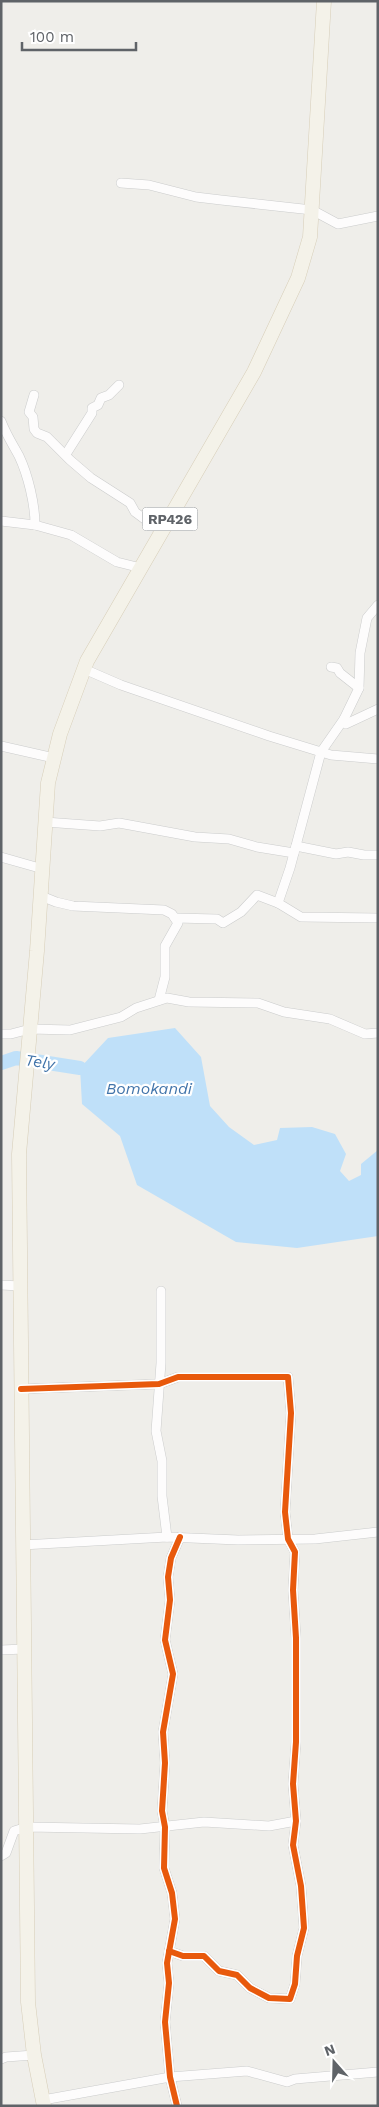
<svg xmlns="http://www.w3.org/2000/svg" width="379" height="2107" font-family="'Work Sans',sans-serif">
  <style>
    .water { fill: #bfe0f9 }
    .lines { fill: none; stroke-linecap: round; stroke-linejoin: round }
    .river { stroke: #bfe0f9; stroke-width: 14 }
    .street-casing { stroke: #cbcccc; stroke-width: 10 }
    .primary-casing { stroke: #d7ceb8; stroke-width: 15 }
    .street { stroke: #fdfcfc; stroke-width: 9 }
    .primary { stroke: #f4f2e9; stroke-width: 14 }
    .cycleway-casing { stroke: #fff; stroke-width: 9 }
    .cycleway { stroke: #e8590c; stroke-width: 6 }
    .labels { text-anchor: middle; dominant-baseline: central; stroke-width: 4.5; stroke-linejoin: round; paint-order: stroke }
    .shield { fill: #fff; stroke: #8f9295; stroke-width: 1 }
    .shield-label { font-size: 14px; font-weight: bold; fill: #5f6368 }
    .water-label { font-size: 16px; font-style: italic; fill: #4174aa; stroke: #fff }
  </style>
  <rect width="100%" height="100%" fill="#efeeea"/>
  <path class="water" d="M 175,1028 L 201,1057 L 210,1106 L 229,1127 L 254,1145 L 277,1140 L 280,1128 L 312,1127 L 335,1134 L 346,1154 L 340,1171 L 349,1181 L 361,1175 L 361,1164 L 378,1150 L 378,1236 L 297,1248 L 236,1242 L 137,1185 L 120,1136 L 82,1104 L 80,1068 L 108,1038 Z"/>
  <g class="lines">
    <path class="river" d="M 1,1063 L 16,1058 L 80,1068"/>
    <defs>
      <g id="street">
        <path d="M 121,183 L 149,185 L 196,197 L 221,200 L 312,210 L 338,224 L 378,216"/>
        <path d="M 34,395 L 29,412 L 33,417 L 34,429 L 37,433 L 47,437 L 70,460 L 91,478 L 130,503 L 135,512 L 162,532"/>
        <path d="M 1,421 C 6,434 13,445 19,456 C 28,475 35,504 35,525"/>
        <path d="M 66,454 L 92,413 L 92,408 L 98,405 L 101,398 L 109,395 L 119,385"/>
        <path d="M 1,521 L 35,525 L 71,535 L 117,562 L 141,568"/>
        <path d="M 378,605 L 367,618 L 360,653 L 359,688 L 344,719 L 321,752 L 290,868 L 278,903 L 301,917 L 378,918"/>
        <path d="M 331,667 L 337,668 L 340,673 L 359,688"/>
        <path d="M 84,669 L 121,685 L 269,736 L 331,755 L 378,759"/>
        <path d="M 344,719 L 346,724 L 378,709"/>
        <path d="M 1,746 L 54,758"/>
        <path d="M 45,822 L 100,826 L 119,823 L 195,837 L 229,839 L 257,847 L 294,853"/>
        <path d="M 296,846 L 336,854 L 348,852 L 364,855 L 378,855"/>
        <path d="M 1,857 L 43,869"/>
        <path d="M 41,896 L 56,902 L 73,906 L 164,910 L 172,914 L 178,923 L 165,946 L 165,977 L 159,1000"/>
        <path d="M 175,918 L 217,919 L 223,923 L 241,912 L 257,895 L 278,903"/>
        <path d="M 1,1034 L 11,1034 L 30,1029 L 70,1030 L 121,1017 L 136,1008 L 167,998 L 189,1002 L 258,1003 L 284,1012 L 330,1019 L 365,1034 L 378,1033"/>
        <path d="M 1,1285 L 20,1286"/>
        <path d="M 161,1291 L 161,1363 L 156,1431 L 162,1461 L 162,1496 L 167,1537"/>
        <path d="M 21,1389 L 159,1384 L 178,1377 L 288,1377 L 291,1413 L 285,1512 L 288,1539 L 295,1552 L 293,1590 L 296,1638 L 296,1742 L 293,1784 L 296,1821 L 293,1845 L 301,1886 L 304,1928 L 297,1956 L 295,1984 L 290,1999 L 269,1998 L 250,1988 L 237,1975 L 219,1971 L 204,1956 L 183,1956 L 169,1951"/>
        <path d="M 22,1545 L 167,1537 L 238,1540 L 315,1539 L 378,1532"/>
        <path d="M 1,1650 L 24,1649"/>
        <path d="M 1,1856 L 6,1853 L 14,1831 L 27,1827 L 140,1829 L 204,1822 L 269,1826 L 296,1821"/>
        <path d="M 1,2059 L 6,2057 L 34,2055"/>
        <path d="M 43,2100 L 170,2077 L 247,2071 L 287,2082 L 295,2079 L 378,2072"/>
        <path d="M 177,2106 L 170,2077 L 165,2022 L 169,1983 L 167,1963 L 175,1919 L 172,1893 L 164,1868 L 165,1827 L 162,1811 L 165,1763 L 163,1732 L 173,1674 L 165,1640 L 170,1600 L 168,1577 L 171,1558 L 180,1537"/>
      </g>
      <path id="primary" d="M 44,2106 L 34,2055 L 28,2002 L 19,1154 L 37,951 L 48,783 L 60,734 L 87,661 L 254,372 L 298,278 L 310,237 L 324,1"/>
    </defs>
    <use href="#street" class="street-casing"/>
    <use href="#primary" class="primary-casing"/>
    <use href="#street" class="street"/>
    <use href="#primary" class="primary"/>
    <defs>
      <g id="cycleway">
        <path d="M 21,1389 L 159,1384 L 178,1377 L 288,1377 L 291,1413 L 285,1512 L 288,1539 L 295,1552 L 293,1590 L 296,1638 L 296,1742 L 293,1784 L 296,1821 L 293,1845 L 301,1886 L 304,1928 L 297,1956 L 295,1984 L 290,1999 L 269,1998 L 250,1988 L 237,1975 L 219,1971 L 204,1956 L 183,1956 L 169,1951"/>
        <path d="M 177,2106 L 170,2077 L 165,2022 L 169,1983 L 167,1963 L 175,1919 L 172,1893 L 164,1868 L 165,1827 L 162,1811 L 165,1763 L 163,1732 L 173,1674 L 165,1640 L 170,1600 L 168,1577 L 171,1558 L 180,1537"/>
      </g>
    </defs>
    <use href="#cycleway" class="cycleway-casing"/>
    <use href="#cycleway" class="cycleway"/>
  </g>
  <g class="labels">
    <rect class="shield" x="142.5" y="507.5" width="55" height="23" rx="4"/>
    <g class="shield-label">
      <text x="170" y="519">RP426</text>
    </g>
    <g class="water-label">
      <text transform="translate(40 1062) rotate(9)">Tely</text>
      <text x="149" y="1088">Bomokandi</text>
    </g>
  </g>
  <rect width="379" height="2107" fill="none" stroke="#5f6368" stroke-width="5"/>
  <g transform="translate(334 2062) rotate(340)" stroke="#ffffff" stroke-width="4" paint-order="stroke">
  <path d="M0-4L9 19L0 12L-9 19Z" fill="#5f6368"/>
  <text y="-8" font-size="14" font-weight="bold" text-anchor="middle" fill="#5f6368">N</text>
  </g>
  <path d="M22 42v8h114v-8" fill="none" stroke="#5f6368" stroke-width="2.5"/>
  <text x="30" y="42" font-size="15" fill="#5f6368" stroke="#ffffff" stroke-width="4" paint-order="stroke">100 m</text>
</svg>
